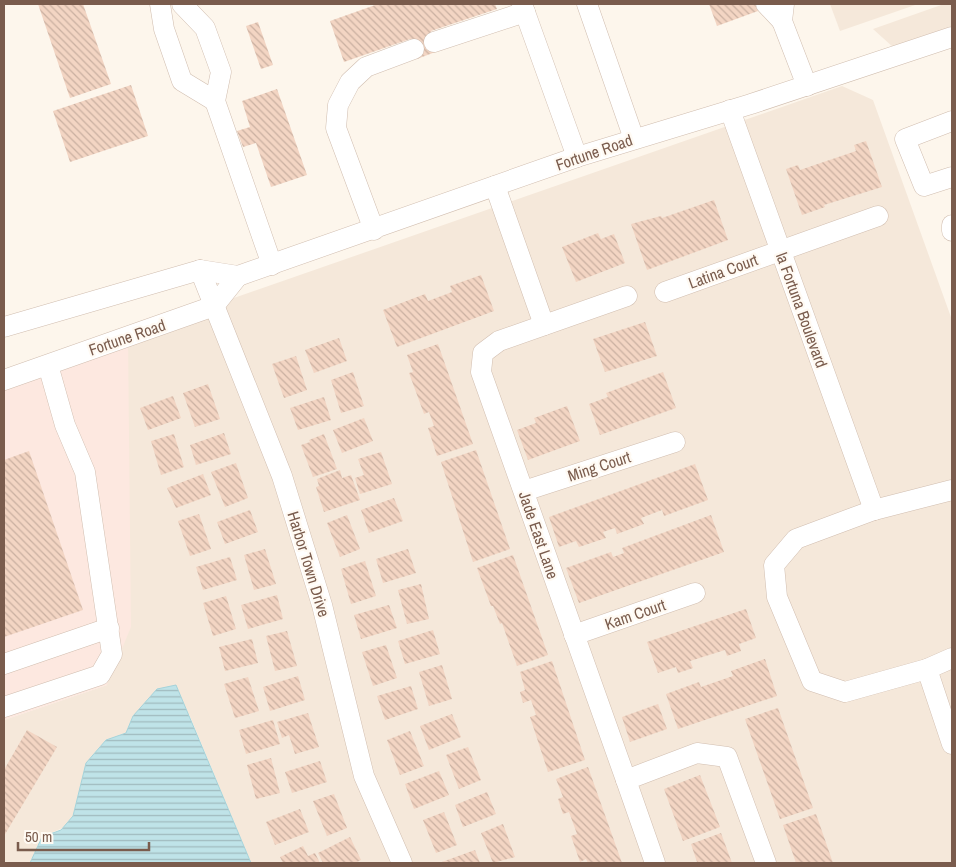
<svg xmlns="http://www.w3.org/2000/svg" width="956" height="867" font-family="'Archivo Narrow',sans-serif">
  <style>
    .residential { fill: #f5e8da }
    .commercial { fill: #fde8e0 }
    .water { fill: url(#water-rules); stroke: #a5d3da }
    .building { fill: url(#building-back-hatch) }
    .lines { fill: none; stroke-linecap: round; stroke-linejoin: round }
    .minor-casing { stroke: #d1beb0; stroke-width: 21 }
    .minor { stroke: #fff; stroke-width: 20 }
    .labels { text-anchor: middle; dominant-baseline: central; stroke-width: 4.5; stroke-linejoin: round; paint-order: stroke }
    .street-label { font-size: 16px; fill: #7a5c4d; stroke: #fffaf3 }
  </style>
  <defs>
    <pattern id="water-rules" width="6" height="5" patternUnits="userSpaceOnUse" patternTransform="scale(1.25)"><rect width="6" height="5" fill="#bfe3e8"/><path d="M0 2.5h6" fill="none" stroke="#a0bbbe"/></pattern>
    <pattern id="building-back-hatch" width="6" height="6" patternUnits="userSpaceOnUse" patternTransform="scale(1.25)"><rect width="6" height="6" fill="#f3d5c3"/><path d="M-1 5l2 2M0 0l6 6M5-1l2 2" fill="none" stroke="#cab0a1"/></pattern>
  </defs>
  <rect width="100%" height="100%" fill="#fdf6ec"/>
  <g class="residential">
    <path d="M 830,4 L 918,4 L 840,31 Z"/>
    <path d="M 944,4 L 952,4 L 952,27 L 893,47 L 873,29 Z"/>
    <path d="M 842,86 L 873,100 L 952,320 L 952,863 L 251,863 L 189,714 L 133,716 L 126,733 L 106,740 L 86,763 L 73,816 L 67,826 L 42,837 L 30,863 L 4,863 L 4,720 L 107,685 L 128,335 Z"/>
  </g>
  <path class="commercial" d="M 128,335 L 131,627 L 107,685 L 4,720 L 4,379 Z"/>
  <path class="water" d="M 176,685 L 251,863 L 30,863 L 42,837 L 61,830 L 73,816 L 86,763 L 106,740 L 126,733 L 133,716 L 157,689 Z"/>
  <g class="building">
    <path d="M 38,4 L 83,4 L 111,84 L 70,98 Z"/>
    <path d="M 378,4 L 495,4 L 497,9 L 431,31 L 438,51 L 417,59 L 410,39 L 344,62 L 330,21 Z"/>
    <path d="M 709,4 L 755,4 L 758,11 L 717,26 Z"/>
    <path d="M 258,22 L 273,65 L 261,69 L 246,26 Z"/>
    <path d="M 131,85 L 148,136 L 70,162 L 53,111 Z"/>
    <path d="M 277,89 L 307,175 L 271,187 L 256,143 L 243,147 L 237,131 L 250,127 L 242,101 Z"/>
    <path d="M 866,141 L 882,187 L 824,205 L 825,207 L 802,215 L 786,169 L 798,165 L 800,170 L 856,151 L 854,145 Z"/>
    <path d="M 714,200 L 728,240 L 647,270 L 631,224 L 661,216 L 662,218 Z"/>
    <path d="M 598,233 L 601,239 L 614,234 L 625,263 L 576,282 L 562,247 Z"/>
    <path d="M 481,275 L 494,311 L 397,347 L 383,310 L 425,294 L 428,301 L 452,292 L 450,286 Z"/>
    <path d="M 645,322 L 657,356 L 605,372 L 593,339 Z"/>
    <path d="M 339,338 L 347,361 L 314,373 L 305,350 Z"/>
    <path d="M 438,344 L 473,444 L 437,456 L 428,428 L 434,426 L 429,412 L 424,414 L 409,373 L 413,372 L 407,355 Z"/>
    <path d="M 296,356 L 307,390 L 284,398 L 272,364 Z"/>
    <path d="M 353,372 L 364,406 L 341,413 L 331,380 Z"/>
    <path d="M 663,372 L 676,408 L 600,435 L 589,404 L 608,397 L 606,393 Z"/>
    <path d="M 208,384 L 220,419 L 195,427 L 183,393 Z"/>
    <path d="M 173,396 L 181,418 L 148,430 L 140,408 Z"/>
    <path d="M 324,397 L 331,420 L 298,430 L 290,408 Z"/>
    <path d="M 567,406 L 580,441 L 528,460 L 517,430 L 536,423 L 534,418 Z"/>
    <path d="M 364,418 L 373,441 L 342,453 L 333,430 Z"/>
    <path d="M 224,433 L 231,454 L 196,465 L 190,445 Z"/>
    <path d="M 174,434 L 184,467 L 161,475 L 151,441 Z"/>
    <path d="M 324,434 L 337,469 L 313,477 L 301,445 L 310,442 L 309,440 Z"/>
    <path d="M 476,450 L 510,549 L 473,562 L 441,462 Z"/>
    <path d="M 29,451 L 83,610 L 4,637 L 4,460 Z"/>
    <path d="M 381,452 L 392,484 L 360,494 L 355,478 L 364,475 L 358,459 Z"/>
    <path d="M 236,463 L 248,498 L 225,507 L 211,472 Z"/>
    <path d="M 695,464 L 708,500 L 664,516 L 662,510 L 641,518 L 644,524 L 617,534 L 615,528 L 603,532 L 606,538 L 579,547 L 576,541 L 559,547 L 549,517 Z"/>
    <path d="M 340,470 L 342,478 L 351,475 L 360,500 L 324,512 L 316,487 L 319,486 L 317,479 Z"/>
    <path d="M 203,474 L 211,495 L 176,508 L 167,488 Z"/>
    <path d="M 394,498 L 403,521 L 369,533 L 361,510 Z"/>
    <path d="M 250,510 L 258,532 L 225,544 L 217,522 Z"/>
    <path d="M 199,514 L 211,549 L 190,556 L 178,521 Z"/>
    <path d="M 347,515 L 360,549 L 340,557 L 327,523 Z"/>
    <path d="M 711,515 L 724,552 L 579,603 L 566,568 L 611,552 L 613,557 L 624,553 L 622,548 Z"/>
    <path d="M 265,549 L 276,584 L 254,590 L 244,555 Z"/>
    <path d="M 408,549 L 416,573 L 383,583 L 376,559 Z"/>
    <path d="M 513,555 L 548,655 L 517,666 L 502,623 L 500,624 L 493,606 L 491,606 L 477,568 Z"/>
    <path d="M 230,557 L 237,580 L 203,590 L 196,567 Z"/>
    <path d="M 365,561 L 376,596 L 351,604 L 341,569 Z"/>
    <path d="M 421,584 L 429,619 L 407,624 L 398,590 Z"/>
    <path d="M 277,595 L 283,619 L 248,629 L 241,605 Z"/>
    <path d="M 226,596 L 236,629 L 213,636 L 203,603 Z"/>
    <path d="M 389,605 L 397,628 L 361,639 L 354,615 Z"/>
    <path d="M 746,609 L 756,638 L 739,644 L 741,651 L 727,656 L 725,650 L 690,661 L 693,668 L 678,673 L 676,667 L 658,673 L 647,642 Z"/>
    <path d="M 433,630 L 440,654 L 405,664 L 398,641 Z"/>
    <path d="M 287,631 L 297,666 L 275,671 L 266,636 Z"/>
    <path d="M 252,639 L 258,663 L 225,671 L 219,647 Z"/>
    <path d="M 386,645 L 397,678 L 373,686 L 362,652 Z"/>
    <path d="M 765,659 L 777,696 L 678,729 L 666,694 L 699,682 L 701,687 L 733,676 L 731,671 Z"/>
    <path d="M 552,661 L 585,760 L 548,772 L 530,717 L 536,715 L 531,700 L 523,703 L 520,692 L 525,690 L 520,672 Z"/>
    <path d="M 442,665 L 452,699 L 429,706 L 419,672 Z"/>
    <path d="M 298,676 L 305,700 L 270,711 L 263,687 Z"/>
    <path d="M 248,677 L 259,711 L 235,718 L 224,684 Z"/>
    <path d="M 411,686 L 418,709 L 385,720 L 377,696 Z"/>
    <path d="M 658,704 L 667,729 L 630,742 L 622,717 Z"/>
    <path d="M 778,708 L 813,808 L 780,819 L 745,719 Z"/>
    <path d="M 308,713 L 319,747 L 295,754 L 289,735 L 282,738 L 277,722 Z"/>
    <path d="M 452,714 L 461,737 L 429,750 L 420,726 Z"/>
    <path d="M 273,720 L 280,744 L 246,754 L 239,730 Z"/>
    <path d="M 27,730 L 57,747 L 4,836 L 4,770 Z"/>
    <path d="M 410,731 L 424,766 L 400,775 L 387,740 Z"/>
    <path d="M 468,747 L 481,780 L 459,789 L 446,755 Z"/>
    <path d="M 271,758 L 280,793 L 256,799 L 247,765 Z"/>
    <path d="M 320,761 L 327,782 L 292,793 L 285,772 Z"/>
    <path d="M 588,767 L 622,863 L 588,863 L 586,859 L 580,862 L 571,836 L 577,834 L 569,812 L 563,814 L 558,799 L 563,797 L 556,779 Z"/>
    <path d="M 439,771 L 449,795 L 414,809 L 405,784 Z"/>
    <path d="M 700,775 L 720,827 L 683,841 L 664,789 Z"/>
    <path d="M 487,792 L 496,814 L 463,827 L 455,805 Z"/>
    <path d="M 334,794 L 347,828 L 327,836 L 313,801 Z"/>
    <path d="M 300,809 L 309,832 L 275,845 L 266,822 Z"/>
    <path d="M 444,812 L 457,845 L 436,853 L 423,820 Z"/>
    <path d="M 816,814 L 833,863 L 796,863 L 783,825 Z"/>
    <path d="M 503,824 L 515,857 L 493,863 L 481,833 Z"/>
    <path d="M 721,833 L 732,863 L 693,863 L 697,862 L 691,844 Z"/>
    <path d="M 350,837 L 361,860 L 355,863 L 323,863 L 318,853 Z"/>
    <path d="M 303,846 L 308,856 L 315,853 L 320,863 L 283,863 L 280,857 Z"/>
    <path d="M 475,850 L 480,863 L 439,863 Z"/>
  </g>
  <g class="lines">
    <defs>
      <g id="minor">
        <path d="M 160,4 L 164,29 L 182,81 L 215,101"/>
        <path d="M 182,4 L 205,28 L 221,72 L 215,101 L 272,265"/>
        <path d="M 522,4 L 577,157"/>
        <path d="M 587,4 L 634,139"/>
        <path d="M 766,4 L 782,21"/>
        <path d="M 784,4 L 782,21 L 807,86"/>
        <path d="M 434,42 L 525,12"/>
        <path d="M 730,110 L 874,510"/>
        <path d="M 952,121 L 905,139 L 924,186 L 952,177"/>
        <path d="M 495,186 L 544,325"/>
        <path d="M 952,225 L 952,231"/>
        <path d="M 374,230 L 336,128 L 338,105 L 350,82 L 366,67 L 414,49"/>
        <path d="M 200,270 L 282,476 L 322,605 L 364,776 L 402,863"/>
        <path d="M 665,292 L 878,216"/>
        <path d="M 4,327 L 200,270 L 238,276 L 577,157 L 751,104 L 952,37"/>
        <path d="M 4,380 L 214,306 L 238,276"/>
        <path d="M 952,490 L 874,510 L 796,539 L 774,565 L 777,597 L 812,681 L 845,692 L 927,669 L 952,658"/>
        <path d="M 524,491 L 675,442"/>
        <path d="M 574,635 L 695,593"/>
        <path d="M 4,664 L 109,628"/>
        <path d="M 927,669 L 952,744"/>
        <path d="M 4,707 L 100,675 L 112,654 L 85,472 L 65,425 L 48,365"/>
        <path d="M 626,780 L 481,372 L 483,353 L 499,341 L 627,296"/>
        <path d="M 655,863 L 626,780 L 697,753 L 727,757 L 766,863"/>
      </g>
    </defs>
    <use href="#minor" class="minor-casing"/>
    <use href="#minor" class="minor"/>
  </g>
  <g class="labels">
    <g class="street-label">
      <text transform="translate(594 152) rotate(-19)">Fortune Road</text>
      <text transform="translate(723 271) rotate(-20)">Latina Court</text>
      <text transform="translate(802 310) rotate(70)">la Fortuna Boulevard</text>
      <text transform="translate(127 337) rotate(-19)">Fortune Road</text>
      <text transform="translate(599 466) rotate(-18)">Ming Court</text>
      <text transform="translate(539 535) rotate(71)">Jade East Lane</text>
      <text transform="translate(309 564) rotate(73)">Harbor Town Drive</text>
      <text transform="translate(635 614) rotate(-19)">Kam Court</text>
    </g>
  </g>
  <rect width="956" height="867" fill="none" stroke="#7a5c4d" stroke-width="10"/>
  <path d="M18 842v8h131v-8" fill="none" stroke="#7a5c4d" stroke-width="2.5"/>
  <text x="25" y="842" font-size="15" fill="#7a5c4d" stroke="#fffaf3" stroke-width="4" paint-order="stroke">50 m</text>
</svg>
